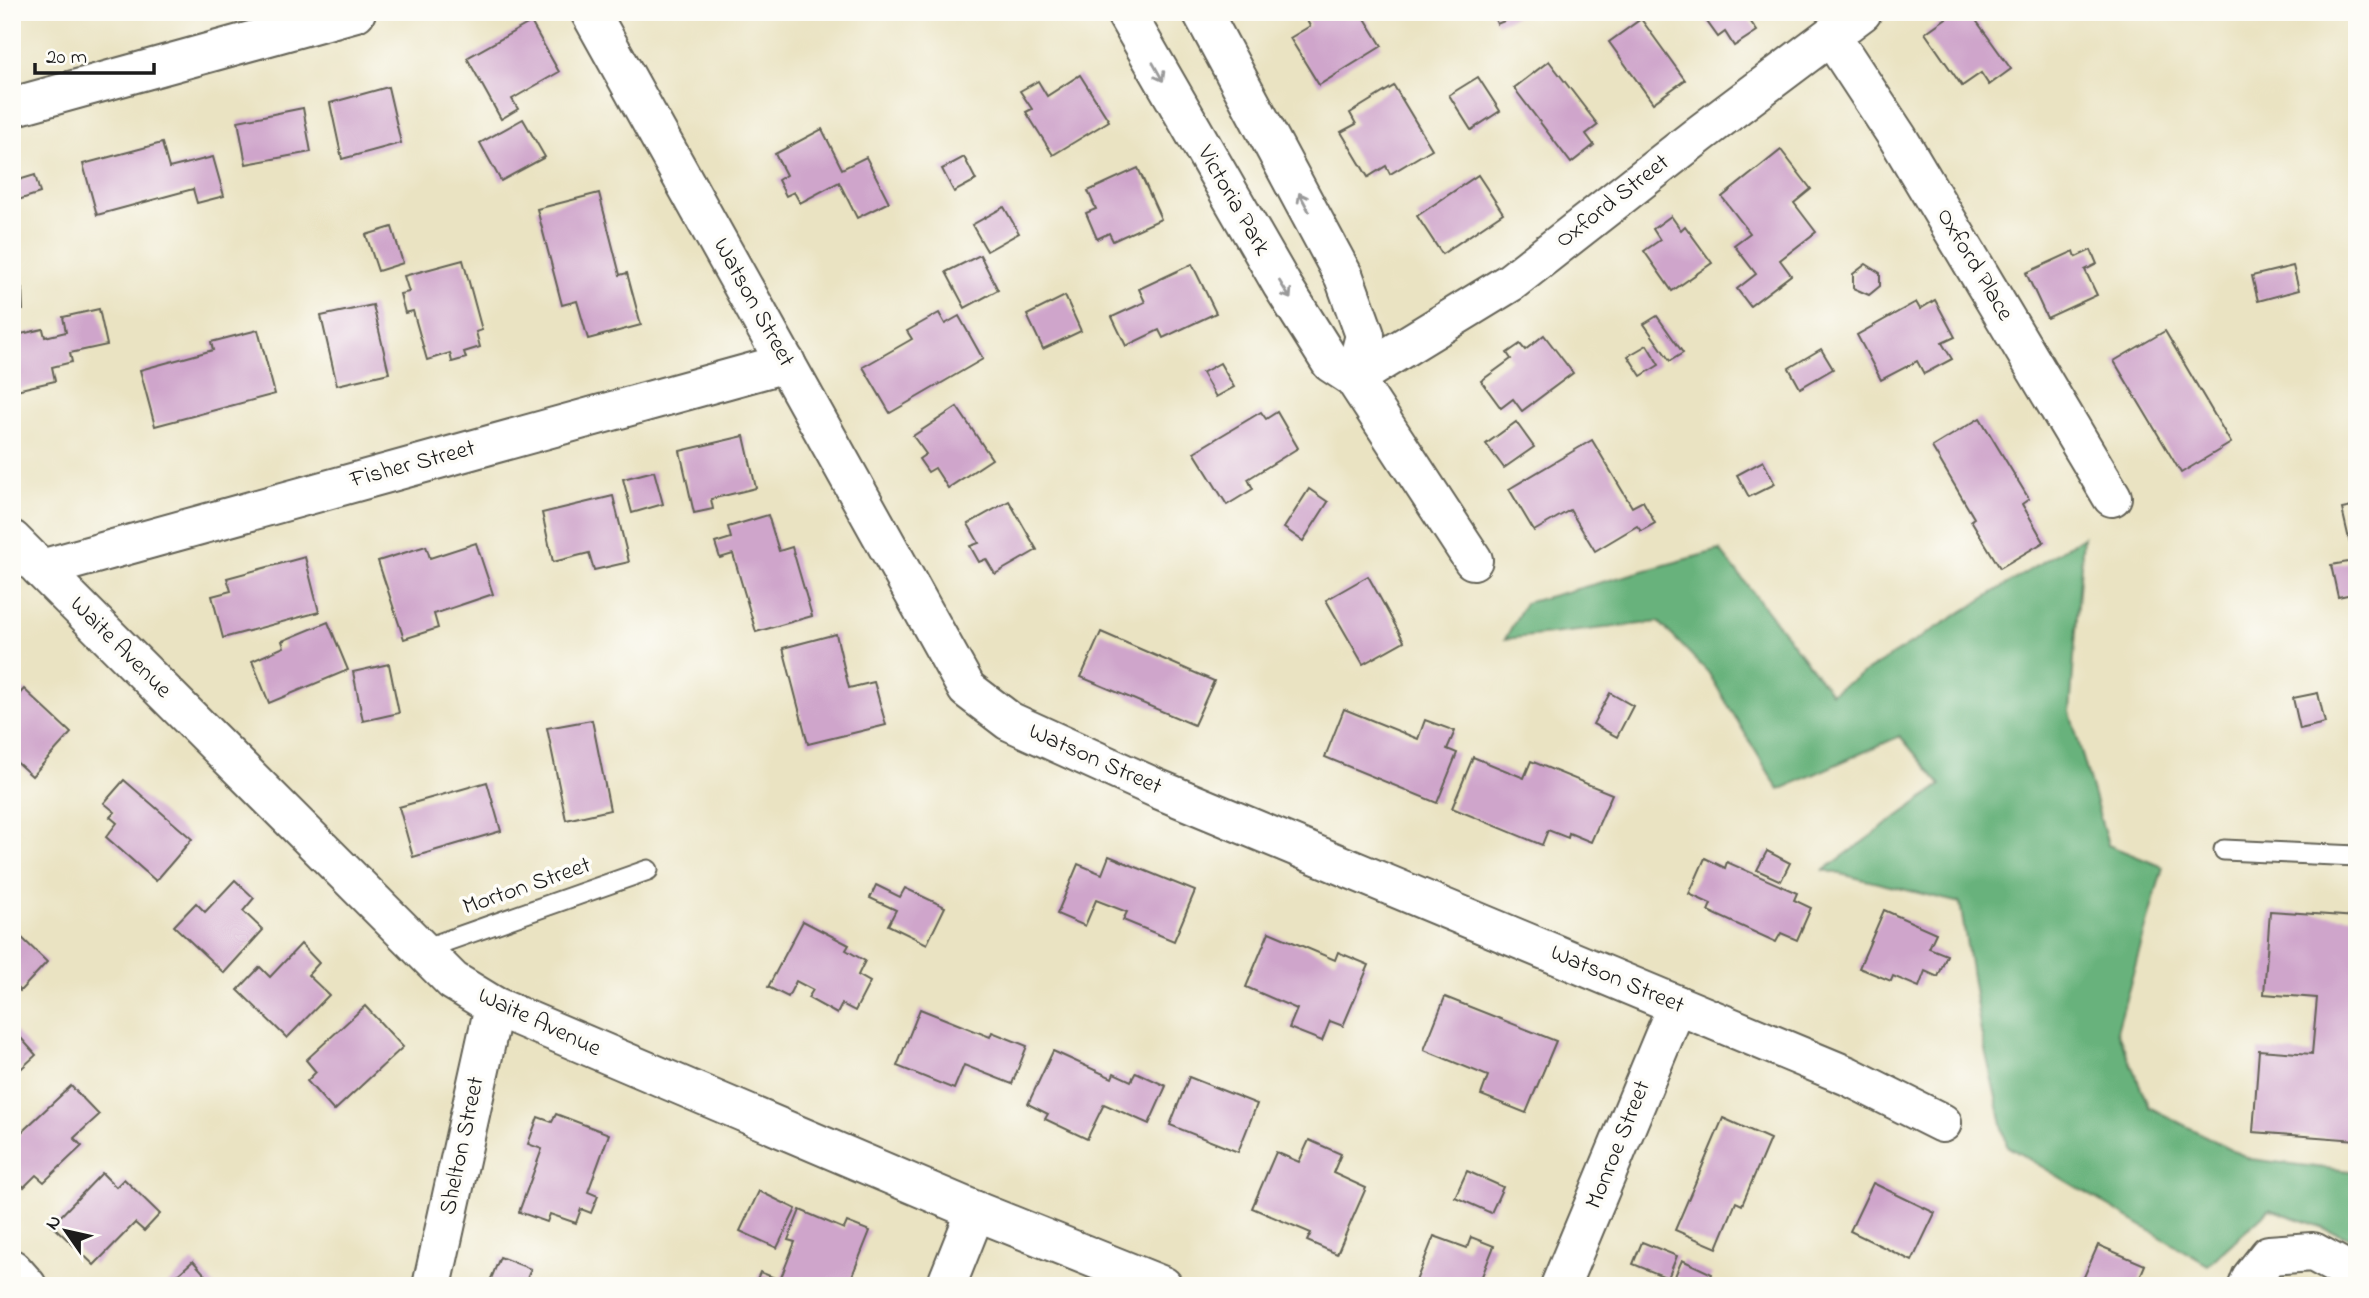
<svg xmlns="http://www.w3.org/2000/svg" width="2369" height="1298" font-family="'Indie Flower',sans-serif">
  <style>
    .forest { fill: #68b27b; stroke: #42674c; stroke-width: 2 }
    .building { fill: #cfa5cb }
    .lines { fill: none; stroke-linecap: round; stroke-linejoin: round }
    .lane-casing { stroke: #646256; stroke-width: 23 }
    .street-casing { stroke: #646256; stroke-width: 42 }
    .lane { stroke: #fff; stroke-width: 19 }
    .street { stroke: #fff; stroke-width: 38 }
    .oneway { stroke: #999 }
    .labels { text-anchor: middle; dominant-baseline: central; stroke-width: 7; stroke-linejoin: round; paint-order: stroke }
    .street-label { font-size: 24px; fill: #1c1c1c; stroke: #fdfcf7 }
  </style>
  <rect width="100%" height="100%" fill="#fdfcf7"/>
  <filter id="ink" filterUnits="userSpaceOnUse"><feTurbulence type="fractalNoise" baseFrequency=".0143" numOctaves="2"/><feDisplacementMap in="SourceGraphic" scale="14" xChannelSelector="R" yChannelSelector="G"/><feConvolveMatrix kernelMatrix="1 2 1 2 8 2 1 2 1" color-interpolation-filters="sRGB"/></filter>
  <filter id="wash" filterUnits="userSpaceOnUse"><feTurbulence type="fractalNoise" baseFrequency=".00686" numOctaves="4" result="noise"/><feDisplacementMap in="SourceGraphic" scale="28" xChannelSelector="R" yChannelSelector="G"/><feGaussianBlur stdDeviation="1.57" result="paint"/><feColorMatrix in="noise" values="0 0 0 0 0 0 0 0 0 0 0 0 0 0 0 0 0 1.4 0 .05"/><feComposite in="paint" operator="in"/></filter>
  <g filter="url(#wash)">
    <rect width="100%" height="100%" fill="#eae3c2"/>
    <path class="forest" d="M 2083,537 L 2070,712 L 2108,845 L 2163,867 L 2117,1031 L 2149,1107 L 2250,1159 L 2357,1172 L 2357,1240 L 2270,1209 L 2208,1265 L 2007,1146 L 1981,1032 L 1960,903 L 1824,870 L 1941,785 L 1900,736 L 1779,790 L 1708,672 L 1659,622 L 1505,639 L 1525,603 L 1720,550 L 1831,693 Z"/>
    <g id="blocks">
      <g class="building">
        <path d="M 1302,12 L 1361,12 L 1382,46 L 1319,85 L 1290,38 L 1310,26 Z"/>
        <path d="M 1492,12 L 1526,12 L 1497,24 Z"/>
        <path d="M 1700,12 L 1744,12 L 1757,31 L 1734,46 L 1725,32 L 1718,37 Z"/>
        <path d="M 1955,12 L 1970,12 L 2011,69 L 1989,85 L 1981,73 L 1962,86 L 1925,33 Z"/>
        <path d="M 1641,19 L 1685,80 L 1653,103 L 1609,42 Z"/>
        <path d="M 531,22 L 559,72 L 512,99 L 518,109 L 501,119 L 467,58 Z"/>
        <path d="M 1549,61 L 1598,125 L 1586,134 L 1594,145 L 1571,163 L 1514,88 Z"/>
        <path d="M 1080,75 L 1109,121 L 1053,155 L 1026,112 L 1032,109 L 1020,91 L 1038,81 L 1047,96 Z"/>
        <path d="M 1478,77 L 1500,111 L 1471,130 L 1449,95 Z"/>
        <path d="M 1394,86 L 1432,149 L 1390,174 L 1386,166 L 1368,177 L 1341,132 L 1356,124 L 1350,113 Z"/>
        <path d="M 388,87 L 401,143 L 342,159 L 330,103 Z"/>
        <path d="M 303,108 L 311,152 L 246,164 L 238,121 Z"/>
        <path d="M 523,119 L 545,157 L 501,181 L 480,143 Z"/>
        <path d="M 822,129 L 842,169 L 866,157 L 889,202 L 857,218 L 839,182 L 800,203 L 794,192 L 786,196 L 778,180 L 786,175 L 775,154 Z"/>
        <path d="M 162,143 L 169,168 L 213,157 L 224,196 L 197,203 L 193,189 L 97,215 L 83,164 Z"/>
        <path d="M 1781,150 L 1811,189 L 1794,203 L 1816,232 L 1780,260 L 1791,275 L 1750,306 L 1737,289 L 1756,274 L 1734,245 L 1750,233 L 1722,197 Z"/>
        <path d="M 964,157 L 976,180 L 954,192 L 942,169 Z"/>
        <path d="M 1138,168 L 1161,219 L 1113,241 L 1109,233 L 1097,239 L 1086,213 L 1096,209 L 1088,191 Z"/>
        <path d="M 35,175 L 40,193 L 12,202 L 12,182 Z"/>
        <path d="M 1478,175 L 1503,213 L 1442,254 L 1417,216 Z"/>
        <path d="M 599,193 L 620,275 L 627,273 L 641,325 L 588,339 L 577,301 L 562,305 L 537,209 Z"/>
        <path d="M 1004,207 L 1019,233 L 987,251 L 972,225 Z"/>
        <path d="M 1671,216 L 1681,230 L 1685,226 L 1712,263 L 1672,291 L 1644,251 L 1660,240 L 1653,229 Z"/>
        <path d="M 392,227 L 403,263 L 378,271 L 366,235 Z"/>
        <path d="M 2091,250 L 2097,264 L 2085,270 L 2097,295 L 2047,318 L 2026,273 L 2074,251 L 2076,257 Z"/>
        <path d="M 980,255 L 998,290 L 965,308 L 946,272 Z"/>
        <path d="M 463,260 L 482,330 L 476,332 L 480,347 L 464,352 L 466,358 L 452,362 L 450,353 L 427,360 L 413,311 L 405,313 L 400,294 L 409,292 L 404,276 Z"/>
        <path d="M 1192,264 L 1216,313 L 1163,338 L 1159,330 L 1126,346 L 1112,317 L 1145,302 L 1139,289 Z"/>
        <path d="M 1866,264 L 1880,273 L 1880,286 L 1869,295 L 1853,288 L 1853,274 Z"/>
        <path d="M 2293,266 L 2299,290 L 2258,301 L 2252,276 Z"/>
        <path d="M 12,289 L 22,289 L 23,310 L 12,310 Z"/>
        <path d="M 1065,296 L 1081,331 L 1043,349 L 1027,315 Z"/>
        <path d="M 1935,300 L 1955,337 L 1942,343 L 1952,359 L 1924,374 L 1917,361 L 1881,380 L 1857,335 L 1916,302 L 1920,309 Z"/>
        <path d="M 373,305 L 389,373 L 337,385 L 321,316 Z"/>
        <path d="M 99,309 L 107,345 L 70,353 L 72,362 L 52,367 L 55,381 L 12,391 L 12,336 L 43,329 L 45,337 L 66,332 L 63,317 Z"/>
        <path d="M 939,313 L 945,324 L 959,316 L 983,359 L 890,413 L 863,367 L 912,339 L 907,331 Z"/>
        <path d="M 1657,316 L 1683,353 L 1670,361 L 1644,324 Z"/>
        <path d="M 258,330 L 275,394 L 155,426 L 140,370 L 213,350 L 211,342 Z"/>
        <path d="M 2165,331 L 2231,443 L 2181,473 L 2114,361 Z"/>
        <path d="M 1544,335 L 1573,373 L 1522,411 L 1513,399 L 1501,408 L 1481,381 L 1511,359 L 1507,353 L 1520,344 L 1525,350 Z"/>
        <path d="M 1647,345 L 1659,365 L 1641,376 L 1628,356 Z"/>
        <path d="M 1821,349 L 1833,369 L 1800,388 L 1789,368 Z"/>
        <path d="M 1220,363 L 1234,387 L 1216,397 L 1202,373 Z"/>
        <path d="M 957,407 L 992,459 L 948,488 L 935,468 L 928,472 L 919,459 L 926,454 L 913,436 Z"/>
        <path d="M 1261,412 L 1266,419 L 1277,412 L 1298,448 L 1248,479 L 1253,489 L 1227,505 L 1194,452 Z"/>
        <path d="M 1980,418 L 2029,499 L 2022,504 L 2044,542 L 2000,568 L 1971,520 L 1974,518 L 1932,447 Z"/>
        <path d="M 1516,422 L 1534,447 L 1504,468 L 1486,444 Z"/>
        <path d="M 744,436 L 756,488 L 711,499 L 713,509 L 694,513 L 680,451 Z"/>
        <path d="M 1592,440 L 1632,507 L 1643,501 L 1655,523 L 1641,531 L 1637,526 L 1595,551 L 1570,510 L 1534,531 L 1509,489 Z"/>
        <path d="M 1763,461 L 1775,484 L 1749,497 L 1737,475 Z"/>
        <path d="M 654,471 L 663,504 L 632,513 L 623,479 Z"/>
        <path d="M 1309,489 L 1328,502 L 1303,541 L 1284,528 Z"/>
        <path d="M 613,496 L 629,562 L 594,570 L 589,553 L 553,562 L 542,513 Z"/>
        <path d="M 1009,501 L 1037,550 L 995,574 L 986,559 L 979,562 L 970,546 L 979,543 L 968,524 Z"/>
        <path d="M 2357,506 L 2357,593 L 2338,597 L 2331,565 L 2354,561 L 2342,509 Z"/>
        <path d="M 768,515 L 779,551 L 792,547 L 812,616 L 756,632 L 733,554 L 720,558 L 715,543 L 731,538 L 728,527 Z"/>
        <path d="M 476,543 L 493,594 L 434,614 L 438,628 L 404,639 L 378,561 L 426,546 L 430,558 Z"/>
        <path d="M 305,557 L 319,612 L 223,638 L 212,596 L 231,591 L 227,578 Z"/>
        <path d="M 1368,576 L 1404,641 L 1363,664 L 1326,600 Z"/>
        <path d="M 328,622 L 348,670 L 269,703 L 252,661 L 284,647 L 282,641 Z"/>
        <path d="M 1101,632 L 1214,681 L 1194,725 L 1081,677 Z"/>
        <path d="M 836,634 L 849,688 L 874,682 L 886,725 L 808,744 L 783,648 Z"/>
        <path d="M 389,664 L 399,713 L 363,721 L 353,672 Z"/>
        <path d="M 24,689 L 71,733 L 32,776 L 12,758 L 12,702 Z"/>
        <path d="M 1610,693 L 1633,706 L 1617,737 L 1593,724 Z"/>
        <path d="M 2318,693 L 2325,723 L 2300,729 L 2293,698 Z"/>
        <path d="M 1344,709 L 1418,739 L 1425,720 L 1455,731 L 1447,749 L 1457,753 L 1437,803 L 1325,757 Z"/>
        <path d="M 592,720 L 610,810 L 566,820 L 547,728 Z"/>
        <path d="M 1473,757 L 1524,778 L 1531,761 L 1612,794 L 1591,842 L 1569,833 L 1568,838 L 1548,830 L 1542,845 L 1452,808 Z"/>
        <path d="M 124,780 L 192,839 L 156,881 L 106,837 L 117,823 L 110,817 L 115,812 L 104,803 Z"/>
        <path d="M 487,782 L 501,831 L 413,857 L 399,807 Z"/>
        <path d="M 1767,851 L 1790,863 L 1781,881 L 1757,870 Z"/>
        <path d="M 1109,856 L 1195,891 L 1174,941 L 1123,920 L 1127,912 L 1096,900 L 1085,926 L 1057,914 L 1078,864 L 1102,874 Z"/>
        <path d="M 1705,858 L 1725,868 L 1727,862 L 1797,893 L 1794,900 L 1811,908 L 1797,940 L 1781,933 L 1776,942 L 1708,911 L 1711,904 L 1689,894 Z"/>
        <path d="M 235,880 L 254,898 L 243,911 L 263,930 L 224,973 L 174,926 L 196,903 L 205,912 Z"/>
        <path d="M 876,885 L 900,897 L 905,888 L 945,907 L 927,944 L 888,925 L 896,910 L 870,898 Z"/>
        <path d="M 1884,910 L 1936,933 L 1929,948 L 1947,955 L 1938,977 L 1925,971 L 1919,987 L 1893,976 L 1891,981 L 1859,968 Z"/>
        <path d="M 2270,911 L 2357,917 L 2357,1140 L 2253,1132 L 2259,1050 L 2312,1054 L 2317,998 L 2264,994 Z"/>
        <path d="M 803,921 L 849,945 L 846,950 L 865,961 L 858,975 L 870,982 L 855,1011 L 842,1004 L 837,1014 L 808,998 L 813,990 L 796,981 L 788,997 L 768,987 Z"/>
        <path d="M 1269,932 L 1335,960 L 1338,952 L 1369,965 L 1343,1026 L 1330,1021 L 1322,1041 L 1289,1028 L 1297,1009 L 1246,987 Z"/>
        <path d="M 18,934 L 47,962 L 20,991 L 12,983 L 12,940 Z"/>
        <path d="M 301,944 L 319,963 L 308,975 L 329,995 L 287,1038 L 238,990 L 260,967 L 270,977 Z"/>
        <path d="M 1445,997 L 1556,1041 L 1526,1113 L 1481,1095 L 1488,1076 L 1424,1050 Z"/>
        <path d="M 365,1006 L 403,1047 L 334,1111 L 307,1081 L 316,1072 L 306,1060 Z"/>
        <path d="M 920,1009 L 990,1037 L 992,1032 L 1027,1046 L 1012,1084 L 964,1065 L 954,1089 L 897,1066 Z"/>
        <path d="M 12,1028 L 36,1055 L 12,1077 Z"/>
        <path d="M 1053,1051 L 1112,1078 L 1114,1073 L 1131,1081 L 1136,1072 L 1166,1086 L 1149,1124 L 1104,1104 L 1087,1139 L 1045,1119 L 1048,1114 L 1028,1104 Z"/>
        <path d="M 1189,1077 L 1257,1104 L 1238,1152 L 1170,1125 Z"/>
        <path d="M 71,1086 L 99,1115 L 74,1138 L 82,1146 L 44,1182 L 36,1175 L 24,1187 L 12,1175 L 12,1141 Z"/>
        <path d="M 556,1114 L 609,1134 L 588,1192 L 598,1196 L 591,1213 L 581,1209 L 576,1223 L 550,1214 L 547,1222 L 519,1212 L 542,1149 L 528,1144 L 538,1117 L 552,1122 Z"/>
        <path d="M 1723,1118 L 1770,1139 L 1742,1205 L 1736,1202 L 1717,1248 L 1675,1230 Z"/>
        <path d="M 1309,1140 L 1341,1154 L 1333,1173 L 1366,1188 L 1337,1254 L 1307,1241 L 1311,1233 L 1252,1208 L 1276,1152 L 1299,1162 Z"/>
        <path d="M 1467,1171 L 1503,1187 L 1491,1213 L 1455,1197 Z"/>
        <path d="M 102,1173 L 116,1187 L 124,1179 L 160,1214 L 144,1231 L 135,1223 L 94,1265 L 52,1225 Z"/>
        <path d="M 1873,1183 L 1935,1213 L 1912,1261 L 1850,1231 Z"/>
        <path d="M 759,1191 L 796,1209 L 777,1248 L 740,1231 Z"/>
        <path d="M 800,1210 L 844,1229 L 847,1222 L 870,1231 L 848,1286 L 754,1286 L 760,1272 L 780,1280 L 795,1242 L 788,1240 Z"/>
        <path d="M 1434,1236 L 1467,1248 L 1471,1237 L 1494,1246 L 1478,1286 L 1414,1286 Z"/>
        <path d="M 1642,1242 L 1677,1256 L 1668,1278 L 1633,1264 Z"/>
        <path d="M 2098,1245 L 2145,1265 L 2136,1286 L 2080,1286 Z"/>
        <path d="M 500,1257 L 531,1269 L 524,1286 L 488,1286 Z"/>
        <path d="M 1682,1260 L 1712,1274 L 1707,1286 L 1695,1286 L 1675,1276 Z"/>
        <path d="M 193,1261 L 215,1286 L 165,1286 Z"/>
      </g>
    </g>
  </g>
  <g filter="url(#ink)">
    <use href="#blocks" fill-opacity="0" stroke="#646256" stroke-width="2"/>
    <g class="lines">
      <defs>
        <g id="lane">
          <path d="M 2224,850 L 2357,856"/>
          <path d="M 421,950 L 648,870"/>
        </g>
        <g id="street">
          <path d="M 590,12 L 967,689 L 1009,721 L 1158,789 L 1848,1076 L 1942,1123"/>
          <path d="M 1125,12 L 1282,285 L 1331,363 L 1354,378 L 1473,560"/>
          <path d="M 1202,12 L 1344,277 L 1365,335 L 1354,378"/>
          <path d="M 1831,36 L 1898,138 L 2112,497"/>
          <path d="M 12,107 L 356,12"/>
          <path d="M 1354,378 L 1511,282 L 1700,134 L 1862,12"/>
          <path d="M 12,540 L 453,981 L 494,1006 L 976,1211 L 1163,1286"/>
          <path d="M 41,569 L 786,363"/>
          <path d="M 12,1269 L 27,1286"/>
          <path d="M 432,1286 L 494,1006"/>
          <path d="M 946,1286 L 976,1211"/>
          <path d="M 1560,1286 L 1677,1005"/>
          <path d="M 2248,1286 L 2251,1278 L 2269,1255 L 2313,1252 L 2357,1276"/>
        </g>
      </defs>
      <use href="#lane" class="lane-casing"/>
      <use href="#street" class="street-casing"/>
      <use href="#lane" class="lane"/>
      <use href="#street" class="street"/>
    </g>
    <defs><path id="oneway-shaft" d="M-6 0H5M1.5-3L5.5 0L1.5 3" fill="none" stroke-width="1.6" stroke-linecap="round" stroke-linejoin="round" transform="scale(1.75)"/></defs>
    <g class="oneway">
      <use href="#oneway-shaft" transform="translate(1158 72) rotate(61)"/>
      <use href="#oneway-shaft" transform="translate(1304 202) rotate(-118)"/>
      <use href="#oneway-shaft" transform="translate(1285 290) rotate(58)"/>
    </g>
  </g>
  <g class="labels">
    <g class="street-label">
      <text transform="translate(1233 201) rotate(60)">Victoria Park</text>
      <text transform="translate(1613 202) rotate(-38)">Oxford Street</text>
      <text transform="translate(1974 265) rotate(59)">Oxford Place</text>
      <text transform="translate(753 303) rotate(61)">Watson Street</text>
      <text transform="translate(413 465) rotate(-15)">Fisher Street</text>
      <text transform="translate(120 648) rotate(45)">Waite Avenue</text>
      <text transform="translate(1095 760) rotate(24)">Watson Street</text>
      <text transform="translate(527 887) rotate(-19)">Morton Street</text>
      <text transform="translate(1617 980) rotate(23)">Watson Street</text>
      <text transform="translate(539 1023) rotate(25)">Waite Avenue</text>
      <text transform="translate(1619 1145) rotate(-68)">Monroe Street</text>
      <text transform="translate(463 1146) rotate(-78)">Shelton Street</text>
    </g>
  </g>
  <rect width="2369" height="1298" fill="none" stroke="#fdfcf7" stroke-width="42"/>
  <g transform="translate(66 1231) rotate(304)" stroke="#fdfcf7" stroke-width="5" paint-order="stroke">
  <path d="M0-5L12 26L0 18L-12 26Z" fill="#1c1c1c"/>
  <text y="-10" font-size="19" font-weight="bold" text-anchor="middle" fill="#1c1c1c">N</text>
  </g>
  <path d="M35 63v10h119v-10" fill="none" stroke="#1c1c1c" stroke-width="3.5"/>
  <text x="46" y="63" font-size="21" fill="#1c1c1c" stroke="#fdfcf7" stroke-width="5" paint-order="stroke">20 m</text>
</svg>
